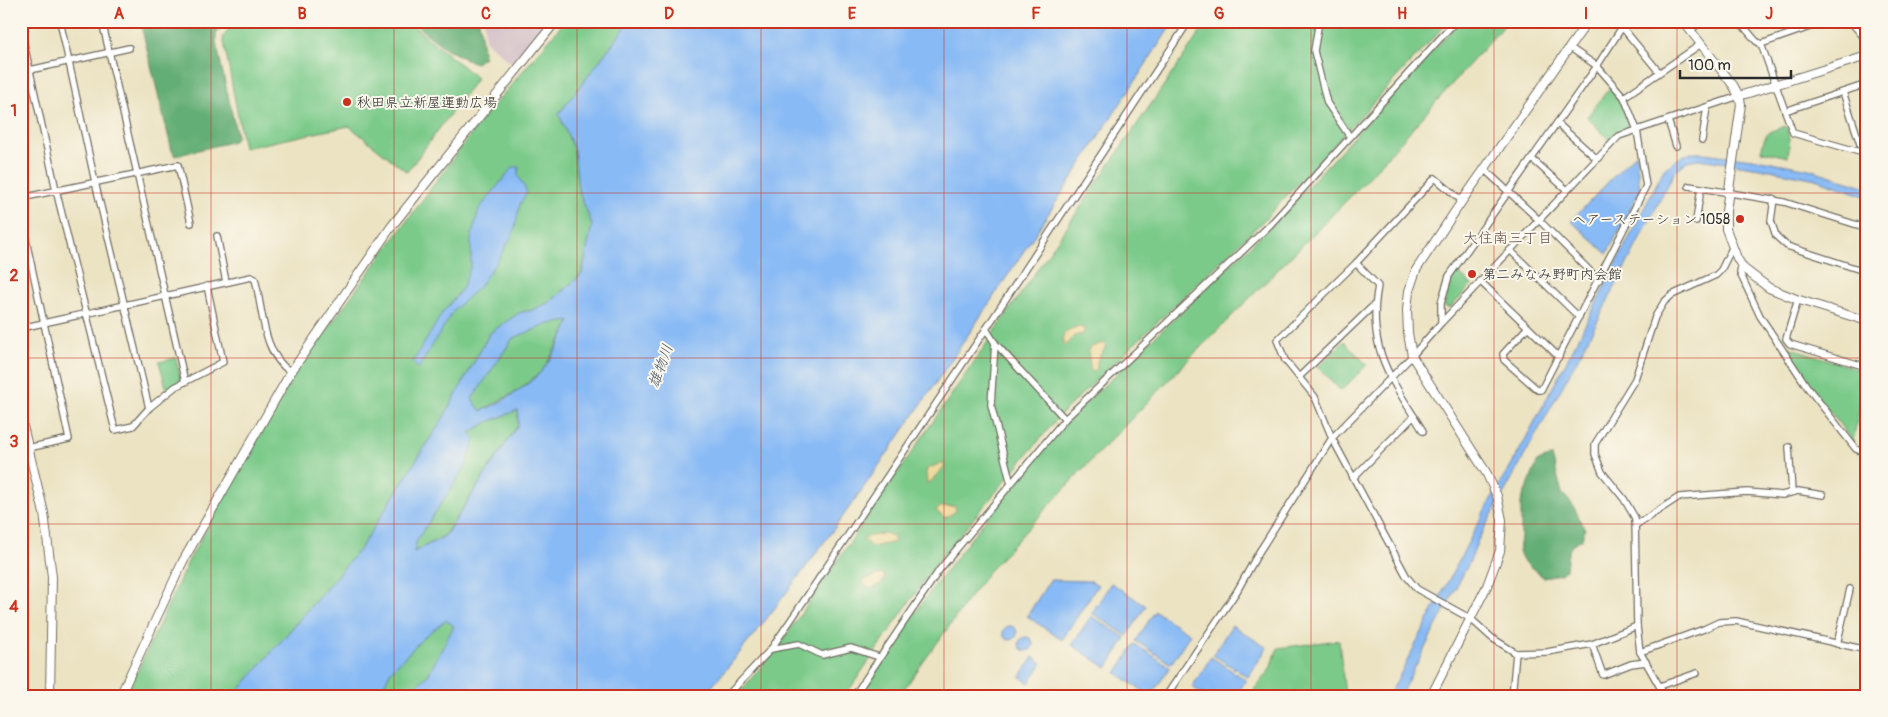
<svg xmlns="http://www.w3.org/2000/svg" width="1888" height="717" font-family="Pangolin,'Klee One',sans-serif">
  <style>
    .industrial { fill: #d2bec5 }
    .green { fill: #7bca8a; stroke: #537a5a }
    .forest { fill: #64ae76; stroke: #486c50 }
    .sand { fill: #eeda9e; stroke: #8c8264 }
    .water { fill: #88baf5; stroke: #5a7290; fill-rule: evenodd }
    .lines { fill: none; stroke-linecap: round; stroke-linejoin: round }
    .minor-casing { stroke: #6f6b60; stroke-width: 8 }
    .tertiary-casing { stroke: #6f6b60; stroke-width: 10 }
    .minor { stroke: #fff; stroke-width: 5.5 }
    .tertiary { stroke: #fff; stroke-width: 8 }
    .grid { fill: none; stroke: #c8321e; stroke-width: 1; stroke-opacity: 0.55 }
    .poi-dot { fill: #c8321e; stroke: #fbf7ec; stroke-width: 2 }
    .labels { text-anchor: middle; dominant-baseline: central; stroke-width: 4; stroke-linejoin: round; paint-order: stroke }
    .poi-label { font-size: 14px; fill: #2b2b2b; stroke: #fbf7ec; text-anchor: start }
    .neighbourhood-label { font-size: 15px; fill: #68514f; stroke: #fbf7ec }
    .water-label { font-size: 15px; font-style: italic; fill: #475668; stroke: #fbf7ec }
    .neatline { fill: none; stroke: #c8321e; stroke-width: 2 }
    .grid-label { font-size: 16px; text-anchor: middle; font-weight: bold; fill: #c8321e }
  </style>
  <rect width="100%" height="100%" fill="#fbf7ec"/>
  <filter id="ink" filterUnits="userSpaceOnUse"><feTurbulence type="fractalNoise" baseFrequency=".02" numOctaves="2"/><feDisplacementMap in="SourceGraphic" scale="10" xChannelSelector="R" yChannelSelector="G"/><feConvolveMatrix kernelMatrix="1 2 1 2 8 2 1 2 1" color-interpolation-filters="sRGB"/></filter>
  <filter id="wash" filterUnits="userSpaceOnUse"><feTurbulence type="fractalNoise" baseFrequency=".0096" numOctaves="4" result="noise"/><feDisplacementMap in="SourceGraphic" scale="20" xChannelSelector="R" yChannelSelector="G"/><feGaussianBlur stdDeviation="1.12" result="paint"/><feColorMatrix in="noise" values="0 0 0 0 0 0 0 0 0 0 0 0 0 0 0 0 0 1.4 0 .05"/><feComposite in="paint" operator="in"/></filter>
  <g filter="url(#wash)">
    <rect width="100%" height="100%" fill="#ece3c3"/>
    <path class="industrial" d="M 484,21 L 549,21 L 511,63 L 485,40 Z"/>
    <g class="green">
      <path d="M 235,21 L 407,21 L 477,78 L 407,172 L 349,126 L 244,148 L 223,37 Z"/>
      <path d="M 565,21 L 630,21 L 559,114 L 574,150 L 578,188 L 592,225 L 582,274 L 550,302 L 533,310 L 519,313 L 490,333 L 445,415 L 360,549 L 234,696 L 126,696 L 189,560 L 299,367 L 480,122 Z"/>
      <path d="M 1208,21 L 1449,21 L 1264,220 L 1061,414 L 934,566 L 845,696 L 737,696 L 783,640 Z"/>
      <path d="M 1460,21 L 1508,21 L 1363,184 L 1191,357 L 1079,473 L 988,572 L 899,696 L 857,696 L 932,589 L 995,507 L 1067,421 L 1272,225 Z"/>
      <path d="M 1610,87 L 1622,106 L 1628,125 L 1626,130 L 1617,132 L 1609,140 L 1587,117 Z"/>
      <path d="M 1786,126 L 1790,138 L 1788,157 L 1761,151 C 1766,132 1767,132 1786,126 Z"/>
      <path d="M 1457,272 L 1472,285 L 1450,308 L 1444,306 L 1451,282 Z"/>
      <path d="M 571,321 L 543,370 L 519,390 L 481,411 L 472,399 L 513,338 L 549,324 Z"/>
      <path d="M 1344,341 L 1367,365 L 1341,391 L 1318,367 Z"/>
      <path d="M 1789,347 L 1866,372 L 1853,442 L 1797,368 Z"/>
      <path d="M 176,358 L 181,381 L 167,390 L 159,362 Z"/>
      <path d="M 518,410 L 518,425 L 444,536 L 414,552 L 417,540 L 470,432 L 488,422 Z"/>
      <path d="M 446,620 L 454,626 L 428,675 L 406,696 L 379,696 L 390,672 L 424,637 Z"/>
      <path d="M 1339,640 L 1345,696 L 1249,696 L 1270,669 L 1278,648 Z"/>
    </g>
    <g class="forest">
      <path d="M 140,21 L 226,21 L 216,34 L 216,42 L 237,136 L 234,141 L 175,156 L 172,151 Z"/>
      <path d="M 411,21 L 479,21 L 484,57 L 476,63 C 453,56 430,37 411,21 Z"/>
      <path d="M 1552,456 L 1562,493 L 1572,504 L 1585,529 L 1582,539 C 1567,546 1568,553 1566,569 L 1561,574 L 1543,577 L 1523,561 L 1519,551 L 1521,537 L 1521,502 L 1538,461 Z"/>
    </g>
    <g class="sand">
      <path d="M 1079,327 L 1085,329 L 1083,334 L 1074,336 L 1069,343 L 1065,345 C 1058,334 1069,328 1079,327 Z"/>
      <path d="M 1104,343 L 1106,345 C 1103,355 1096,354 1097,368 L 1093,372 L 1091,371 L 1088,352 L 1091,347 Z"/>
      <path d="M 941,463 L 944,464 L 944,467 C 939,472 934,481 927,483 L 926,473 L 927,469 Z"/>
      <path d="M 955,506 L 956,511 L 945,518 L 936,511 L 940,507 Z"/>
      <path d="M 884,533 L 893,536 L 895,542 L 872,547 L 865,541 L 864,538 C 871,535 877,536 884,533 Z"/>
      <path d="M 881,574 L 884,575 L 885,578 L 882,583 L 871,589 L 864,585 L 863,582 L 864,580 Z"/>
    </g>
    <g class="water">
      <path d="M 630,21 L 1174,21 C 1102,132 1030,243 956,353 C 877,470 796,587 704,696 L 406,696 L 428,675 L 454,626 L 446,620 L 424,637 L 390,672 L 379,696 L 234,696 L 360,549 L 445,415 L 490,333 L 519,313 L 533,310 L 550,302 L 582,274 L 592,225 L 578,188 L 574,150 L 559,114 ZM 570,321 C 565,333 552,359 543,369 C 531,385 499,404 481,411 L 472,399 L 513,338 L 549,324 ZM 518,410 L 518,425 L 445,536 L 414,552 L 417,540 L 465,467 L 475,440 L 470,432 L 488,422 Z"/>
      <path d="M 1694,152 L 1761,160 L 1809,169 L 1867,187 L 1867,197 L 1816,179 L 1760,168 L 1698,159 L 1687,161 L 1674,173 L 1583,349 L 1477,542 L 1471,559 L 1400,696 L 1389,696 L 1487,506 L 1516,457 L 1573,349 L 1664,169 L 1682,156 Z"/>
      <path d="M 1636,153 L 1640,190 L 1607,254 L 1571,221 Z"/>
      <path d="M 513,167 L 519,167 L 518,175 L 527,192 L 520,204 L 514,232 L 499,258 L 479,287 L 454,310 L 418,369 L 413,362 L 443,312 L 462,289 L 471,265 L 471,239 L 479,209 Z"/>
      <path d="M 1050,580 L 1091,581 L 1098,585 L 1062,640 L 1027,616 Z"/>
      <path d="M 1111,583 L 1146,606 L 1127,636 L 1092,613 Z"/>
      <path d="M 1155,611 L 1190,634 L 1171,664 L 1136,641 Z"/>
      <path d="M 1091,616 L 1126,638 L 1107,668 L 1072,645 Z"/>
      <path d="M 1232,625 L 1267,648 L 1248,677 L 1213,655 Z"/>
      <circle cx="1010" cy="633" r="7"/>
      <circle cx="1026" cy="644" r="7"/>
      <path d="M 1135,644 L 1170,667 L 1151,696 L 1116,673 Z"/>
      <path d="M 1033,657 L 1042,663 L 1029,683 L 1020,677 Z"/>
      <path d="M 1211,657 L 1246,680 L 1236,696 L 1206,696 L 1192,687 Z"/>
    </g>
  </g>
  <g filter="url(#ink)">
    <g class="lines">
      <defs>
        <g id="minor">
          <path d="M 60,21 L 95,182 L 149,408"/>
          <path d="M 102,21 L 185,382"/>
          <path d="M 1319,21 L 1314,51 L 1327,103 L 1350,137"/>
          <path d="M 1739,21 L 1756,41 L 1761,44 L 1793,133 L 1867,154"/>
          <path d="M 1794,21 L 1801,30"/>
          <path d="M 1850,21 L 1867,41"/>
          <path d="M 1622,27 L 1659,72"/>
          <path d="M 21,30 L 56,190 L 115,430 L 133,426 L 149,408 L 175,387 L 223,362 L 207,286"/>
          <path d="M 1690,31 L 1701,21"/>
          <path d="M 1761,44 L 1827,21"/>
          <path d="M 21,72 L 129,48"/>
          <path d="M 1843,92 L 1863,153"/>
          <path d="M 1624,97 L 1701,44"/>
          <path d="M 1785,111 L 1867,84"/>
          <path d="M 1668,120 L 1676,146"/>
          <path d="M 1557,123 L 1597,159"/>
          <path d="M 1702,140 L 1707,107"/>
          <path d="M 1532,159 L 1567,190"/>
          <path d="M 1484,169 L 1539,220 L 1599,280"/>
          <path d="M 1689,186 L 1784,202 L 1867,228"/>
          <path d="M 21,198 L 178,165 L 191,223"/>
          <path d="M 1774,199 L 1771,221 L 1776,236 L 1787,246 L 1867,272"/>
          <path d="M 1462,201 L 1435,178 L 1356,263 L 1277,340 L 1285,360 L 1315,397 L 1332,438 L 1407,577 L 1417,589 L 1471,619 L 1492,638 L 1516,653 L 1547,652 L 1592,644 L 1637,626"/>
          <path d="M 21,217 L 69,439 L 28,448"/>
          <path d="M 1696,221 L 1701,188"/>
          <path d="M 217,236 L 226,282"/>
          <path d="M 1510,250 L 1579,317"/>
          <path d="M 1356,263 L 1378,286 C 1366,349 1392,380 1423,431"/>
          <path d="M 1741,265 L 1740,273 L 1760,316 L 1808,388 L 1856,449 L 1867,453"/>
          <path d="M 1480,281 L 1559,357"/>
          <path d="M 1798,299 L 1786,339 L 1790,344 L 1867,367"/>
          <path d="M 1441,322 L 1441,303 L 1449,276 L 1597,66 L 1626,21"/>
          <path d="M 1528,327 L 1503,354 L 1504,360 L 1538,390 L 1541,390 L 1646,186 L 1637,130 L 1624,97 L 1597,66 L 1569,47"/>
          <path d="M 21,328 L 251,277 L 255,279 C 263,309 262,354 291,372"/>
          <path d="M 986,329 L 995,343 L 991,405 L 1011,484"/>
          <path d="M 995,343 L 1065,419"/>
          <path d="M 1299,377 L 1375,304"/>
          <path d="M 1789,447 L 1792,492"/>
          <path d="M 1353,478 L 1414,416"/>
          <path d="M 1636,525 L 1679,497 L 1747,492 L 1782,495 L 1798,491 L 1823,495"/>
          <path d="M 1592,644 L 1603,675 L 1631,664 L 1646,662"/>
          <path d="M 1837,644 L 1850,589"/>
          <path d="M 771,649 L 799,644 L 822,655 L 851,648 L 879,657"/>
          <path d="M 1640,652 L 1704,629 L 1719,622 L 1736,621 L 1867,650"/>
          <path d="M 1660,686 L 1697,673"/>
          <path d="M 727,696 L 771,649 L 797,611 L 986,329 L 1189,21"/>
          <path d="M 854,696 L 940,569 L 1065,419 L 1270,225 L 1456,21"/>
          <path d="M 1166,696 L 1237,591 L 1259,552 L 1332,438 L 1412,356 L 1441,323 L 1619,136 L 1739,96"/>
          <path d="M 1512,696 L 1516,653"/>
          <path d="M 1665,696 L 1640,652 L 1637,626 L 1635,518 L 1624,499 L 1602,472 L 1595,454 L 1595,444 L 1635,379 L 1655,317 L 1664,302 L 1672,295 L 1716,275 L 1721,270 L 1732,248"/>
        </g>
        <g id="tertiary">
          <path d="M 1683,21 L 1733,85 L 1739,96 L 1741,104 L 1726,211 L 1726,229 L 1737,258 L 1743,268 L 1769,288 L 1796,299 L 1867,321"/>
          <path d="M 1739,96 L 1867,56"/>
          <path d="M 21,418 L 44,513 L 52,577 L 50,696"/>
          <path d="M 120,696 L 183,561 L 291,372 L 391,227 L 556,21"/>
          <path d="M 1431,696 L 1487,586 L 1500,551 L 1502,520 L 1497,496 L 1487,474 L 1412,356 L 1408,333 L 1407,310 L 1409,291 L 1416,270 L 1462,201 L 1588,21"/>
        </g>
      </defs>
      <use href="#minor" class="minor-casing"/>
      <use href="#tertiary" class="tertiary-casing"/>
      <use href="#minor" class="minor"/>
      <use href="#tertiary" class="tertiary"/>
    </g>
  </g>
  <path class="grid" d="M 211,21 L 211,696M 394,21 L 394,696M 577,21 L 577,696M 761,21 L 761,696M 944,21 L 944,696M 1127,21 L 1127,696M 1311,21 L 1311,696M 1494,21 L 1494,696M 1677,21 L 1677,696M 21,193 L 1867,193M 21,358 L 1867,358M 21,524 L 1867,524"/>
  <g class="poi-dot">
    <circle cx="347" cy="102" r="5"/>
    <circle cx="1740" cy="219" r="5"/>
    <circle cx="1472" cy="274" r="5"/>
  </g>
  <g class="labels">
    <g class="poi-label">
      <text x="357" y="102">秋田県立新屋運動広場</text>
      <text x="1730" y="219" text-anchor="end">ヘアーステーション 1058</text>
      <text x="1482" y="274">第二みなみ野町内会館</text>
    </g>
    <g class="neighbourhood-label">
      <text x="1508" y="238">大住南三丁目</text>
    </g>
    <g class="water-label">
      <text transform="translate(661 366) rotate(-70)">雄物川</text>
    </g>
  </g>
  <rect width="1888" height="717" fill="none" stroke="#fbf7ec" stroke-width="55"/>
  <path d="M1680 70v8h111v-8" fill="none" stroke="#2b2b2b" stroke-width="2.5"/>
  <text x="1688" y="70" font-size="15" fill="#2b2b2b" stroke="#fbf7ec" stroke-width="4" paint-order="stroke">100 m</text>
  <rect x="28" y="28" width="1832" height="662" class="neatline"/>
  <g class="grid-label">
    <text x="119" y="19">A</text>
    <text x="302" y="19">B</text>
    <text x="486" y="19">C</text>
    <text x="669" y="19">D</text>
    <text x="852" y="19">E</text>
    <text x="1036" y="19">F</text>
    <text x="1219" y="19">G</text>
    <text x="1402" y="19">H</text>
    <text x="1586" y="19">I</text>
    <text x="1769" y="19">J</text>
    <text x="14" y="116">1</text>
    <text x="14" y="281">2</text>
    <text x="14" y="447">3</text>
    <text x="14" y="612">4</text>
  </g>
</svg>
